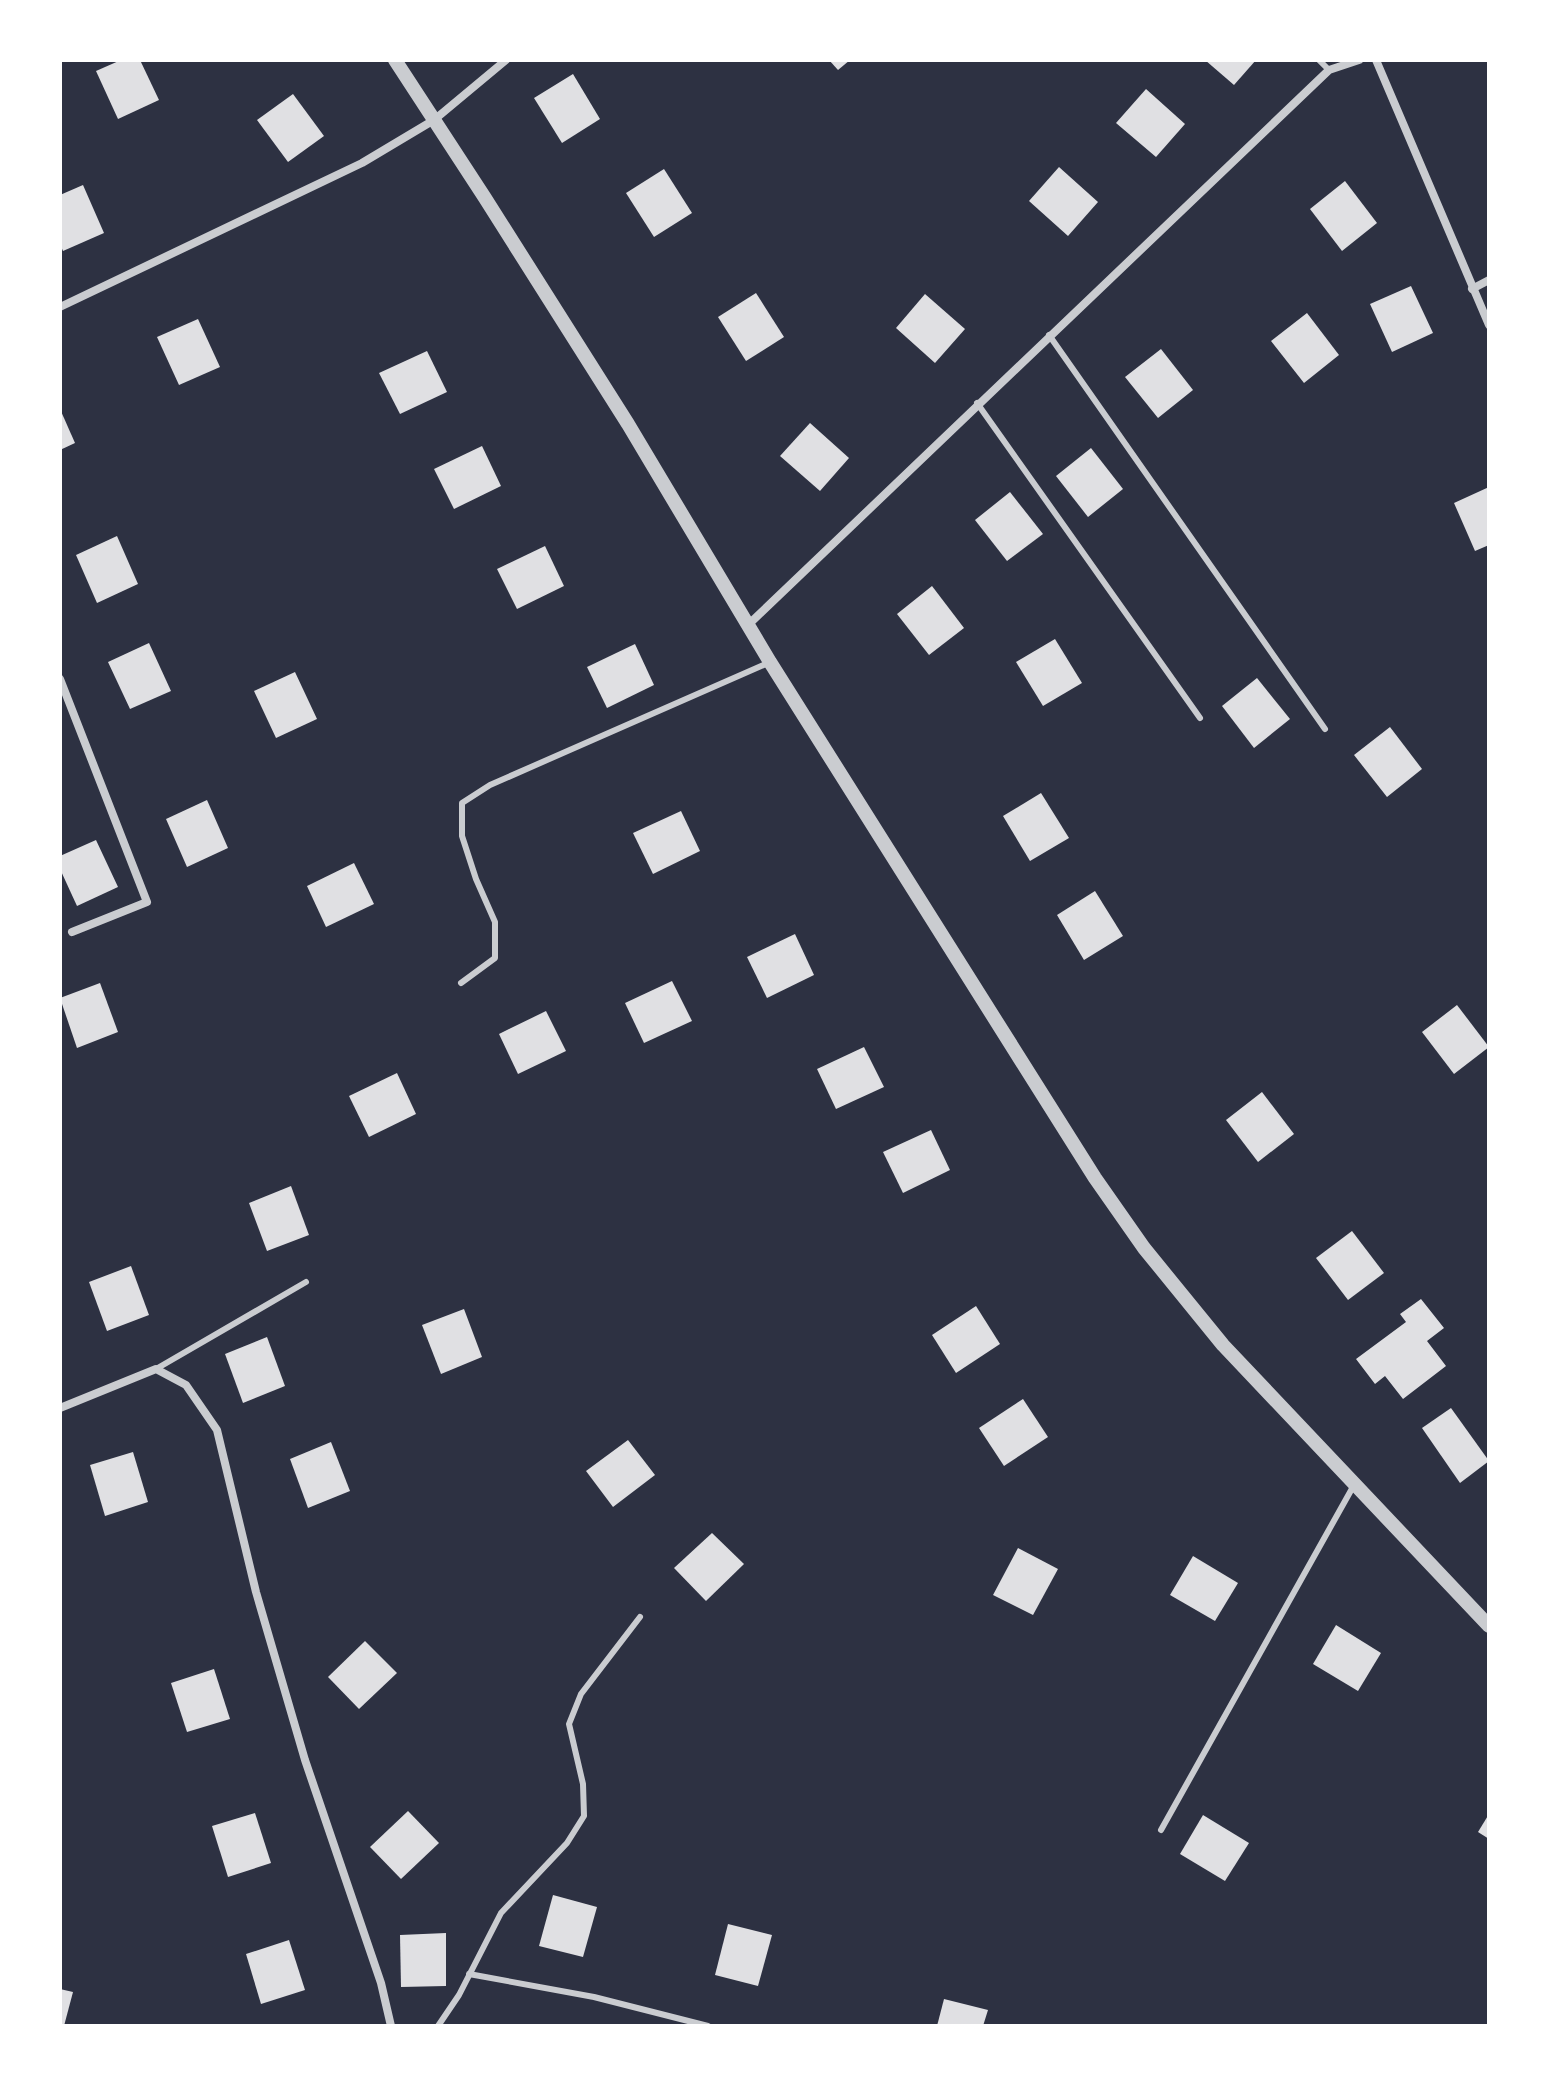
<svg xmlns="http://www.w3.org/2000/svg" width="1549" height="2086" font-family="'Fira Sans Condensed',sans-serif">
  <style>
    .building { fill: #e0e0e3 }
    .lines { fill: none; stroke-linecap: round; stroke-linejoin: round }
    .service { stroke: #caccd0; stroke-width: 6 }
    .minor { stroke: #caccd0; stroke-width: 8 }
    .tertiary { stroke: #caccd0; stroke-width: 14 }
  </style>
  <rect width="100%" height="100%" fill="#2d3142"/>
  <g class="building">
    <path d="M 121,60 L 140,60 L 159,100 L 118,119 L 96,71 Z"/>
    <path d="M 829,60 L 850,60 L 838,70 Z"/>
    <path d="M 1205,60 L 1256,60 L 1234,85 Z"/>
    <path d="M 573,74 L 600,119 L 562,143 L 534,98 Z"/>
    <path d="M 1146,89 L 1185,124 L 1156,157 L 1116,123 Z"/>
    <path d="M 293,94 L 324,136 L 288,162 L 257,120 Z"/>
    <path d="M 1059,167 L 1098,202 L 1068,236 L 1029,201 Z"/>
    <path d="M 664,169 L 692,213 L 654,237 L 626,193 Z"/>
    <path d="M 1345,181 L 1377,223 L 1342,251 L 1310,209 Z"/>
    <path d="M 83,185 L 104,233 L 63,251 L 60,244 L 60,195 Z"/>
    <path d="M 1411,286 L 1433,333 L 1392,352 L 1370,304 Z"/>
    <path d="M 756,293 L 784,337 L 746,361 L 718,317 Z"/>
    <path d="M 925,294 L 965,329 L 935,363 L 896,328 Z"/>
    <path d="M 1307,313 L 1339,355 L 1304,383 L 1271,341 Z"/>
    <path d="M 198,319 L 220,367 L 179,385 L 157,337 Z"/>
    <path d="M 1161,349 L 1193,390 L 1158,418 L 1125,377 Z"/>
    <path d="M 427,351 L 447,392 L 400,414 L 379,373 Z"/>
    <path d="M 60,409 L 75,443 L 60,450 Z"/>
    <path d="M 810,423 L 849,458 L 820,491 L 780,456 Z"/>
    <path d="M 482,446 L 501,486 L 454,509 L 434,469 Z"/>
    <path d="M 1091,448 L 1123,489 L 1088,517 L 1056,476 Z"/>
    <path d="M 1489,487 L 1489,545 L 1475,551 L 1454,503 Z"/>
    <path d="M 1010,492 L 1043,534 L 1007,561 L 975,520 Z"/>
    <path d="M 117,536 L 138,584 L 97,603 L 76,555 Z"/>
    <path d="M 545,546 L 564,586 L 517,609 L 497,569 Z"/>
    <path d="M 932,586 L 964,628 L 929,655 L 897,614 Z"/>
    <path d="M 1055,639 L 1082,683 L 1043,706 L 1016,662 Z"/>
    <path d="M 149,643 L 171,691 L 130,709 L 108,662 Z"/>
    <path d="M 635,644 L 654,685 L 607,708 L 587,667 Z"/>
    <path d="M 295,672 L 317,719 L 276,738 L 254,691 Z"/>
    <path d="M 1257,678 L 1290,719 L 1254,748 L 1222,706 Z"/>
    <path d="M 1390,727 L 1422,769 L 1387,797 L 1354,755 Z"/>
    <path d="M 1041,793 L 1069,838 L 1030,861 L 1003,816 Z"/>
    <path d="M 207,800 L 228,848 L 187,867 L 166,819 Z"/>
    <path d="M 681,811 L 700,851 L 653,874 L 633,833 Z"/>
    <path d="M 96,840 L 118,887 L 77,906 L 60,869 L 60,856 Z"/>
    <path d="M 354,863 L 374,904 L 326,927 L 307,886 Z"/>
    <path d="M 1095,891 L 1123,936 L 1084,960 L 1057,915 Z"/>
    <path d="M 795,934 L 814,975 L 767,998 L 747,957 Z"/>
    <path d="M 672,981 L 692,1021 L 644,1043 L 625,1003 Z"/>
    <path d="M 100,983 L 118,1032 L 77,1048 L 60,998 Z"/>
    <path d="M 1457,1005 L 1489,1047 L 1454,1074 L 1422,1032 Z"/>
    <path d="M 546,1011 L 566,1051 L 518,1074 L 499,1034 Z"/>
    <path d="M 864,1047 L 884,1087 L 836,1109 L 817,1069 Z"/>
    <path d="M 397,1073 L 416,1114 L 369,1137 L 349,1096 Z"/>
    <path d="M 1262,1092 L 1294,1134 L 1258,1162 L 1226,1120 Z"/>
    <path d="M 931,1130 L 950,1170 L 903,1193 L 883,1152 Z"/>
    <path d="M 291,1186 L 309,1235 L 267,1251 L 249,1203 Z"/>
    <path d="M 1352,1231 L 1384,1273 L 1348,1300 L 1316,1258 Z"/>
    <path d="M 131,1266 L 149,1315 L 107,1331 L 89,1282 Z"/>
    <path d="M 1421,1299 L 1444,1328 L 1427,1341 L 1446,1366 L 1403,1399 L 1385,1376 L 1375,1384 L 1356,1359 L 1406,1322 L 1400,1314 Z"/>
    <path d="M 976,1306 L 1000,1344 L 956,1373 L 932,1335 Z"/>
    <path d="M 464,1309 L 482,1357 L 441,1374 L 422,1325 Z"/>
    <path d="M 267,1337 L 285,1386 L 243,1403 L 225,1354 Z"/>
    <path d="M 1023,1399 L 1048,1437 L 1004,1466 L 979,1428 Z"/>
    <path d="M 1451,1408 L 1489,1461 L 1460,1483 L 1422,1428 Z"/>
    <path d="M 628,1440 L 655,1475 L 613,1507 L 586,1471 Z"/>
    <path d="M 331,1442 L 350,1491 L 308,1508 L 290,1459 Z"/>
    <path d="M 133,1452 L 148,1502 L 105,1516 L 90,1465 Z"/>
    <path d="M 712,1533 L 744,1564 L 706,1601 L 674,1568 Z"/>
    <path d="M 1018,1548 L 1058,1569 L 1033,1615 L 993,1595 Z"/>
    <path d="M 1193,1556 L 1238,1583 L 1215,1621 L 1170,1595 Z"/>
    <path d="M 1336,1625 L 1381,1653 L 1358,1691 L 1313,1664 Z"/>
    <path d="M 365,1641 L 397,1673 L 359,1709 L 328,1677 Z"/>
    <path d="M 214,1669 L 230,1719 L 187,1732 L 171,1683 Z"/>
    <path d="M 408,1811 L 439,1843 L 401,1879 L 370,1847 Z"/>
    <path d="M 255,1813 L 271,1863 L 228,1877 L 212,1826 Z"/>
    <path d="M 1489,1814 L 1489,1839 L 1478,1832 Z"/>
    <path d="M 1203,1815 L 1249,1843 L 1225,1881 L 1180,1854 Z"/>
    <path d="M 553,1895 L 597,1907 L 583,1957 L 539,1946 Z"/>
    <path d="M 728,1924 L 772,1935 L 758,1986 L 715,1975 Z"/>
    <path d="M 446,1933 L 446,1986 L 401,1987 L 400,1935 Z"/>
    <path d="M 289,1940 L 305,1990 L 261,2004 L 246,1954 Z"/>
    <path d="M 60,1989 L 73,1992 L 64,2026 L 60,2026 Z"/>
    <path d="M 944,1999 L 988,2010 L 983,2026 L 937,2026 Z"/>
  </g>
  <g class="lines">
    <g class="service">
      <path d="M 1319,60 L 1329,70"/>
      <path d="M 1049,335 L 1325,729"/>
      <path d="M 977,403 L 1200,718"/>
      <path d="M 461,983 L 495,958 L 495,922 L 476,879 L 462,836 L 462,803 L 490,785 L 768,663"/>
      <path d="M 156,1369 L 306,1282"/>
      <path d="M 1161,1830 L 1354,1485"/>
      <path d="M 469,1974 L 594,1997 L 708,2026"/>
      <path d="M 438,2026 L 459,1995 L 501,1913 L 567,1843 L 584,1816 L 583,1784 L 569,1724 L 581,1694 L 640,1617"/>
    </g>
    <g class="minor">
      <path d="M 1376,60 L 1489,325"/>
      <path d="M 1472,289 L 1489,280"/>
      <path d="M 60,307 L 362,163 L 434,120 L 506,60"/>
      <path d="M 748,625 L 1329,70 L 1359,60"/>
      <path d="M 60,679 L 147,902 L 72,932"/>
      <path d="M 60,1408 L 156,1369 L 186,1385 L 217,1430 L 256,1592 L 305,1760 L 381,1983 L 391,2026"/>
    </g>
    <path class="tertiary" d="M 395,60 L 485,198 L 628,424 L 770,662 L 1095,1178 L 1144,1248 L 1223,1345 L 1489,1626"/>
  </g>
  <rect width="1549" height="2086" fill="none" stroke="#ffffff" stroke-width="124"/>
</svg>
